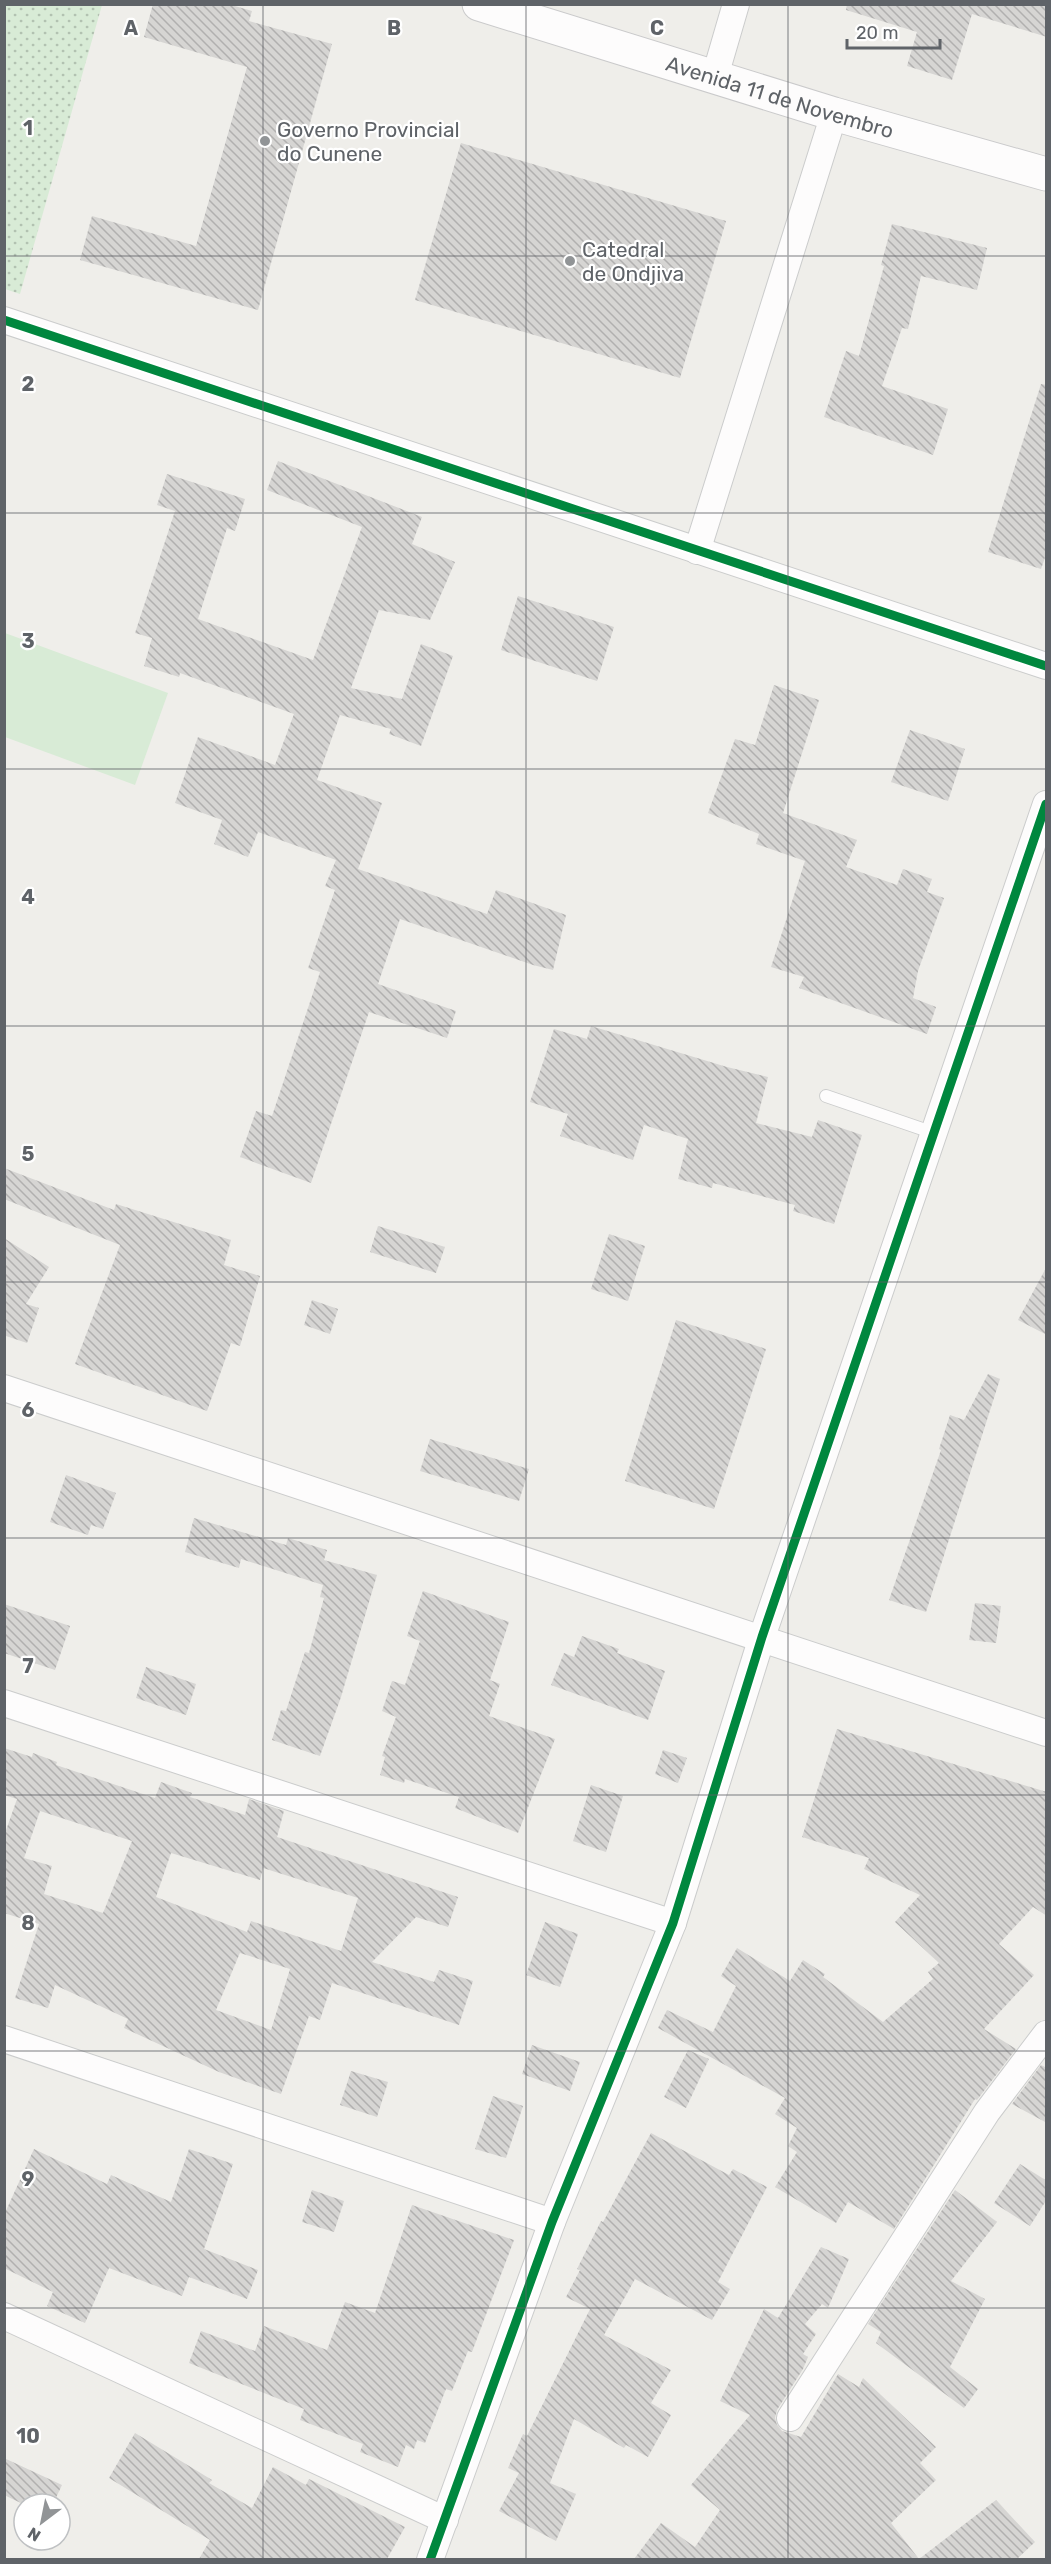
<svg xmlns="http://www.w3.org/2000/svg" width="1051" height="2564" font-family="Rubik,sans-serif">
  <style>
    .green { fill: url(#green-dots) }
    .pitch { fill: #d8ebd6 }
    .building { fill: url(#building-back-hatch); fill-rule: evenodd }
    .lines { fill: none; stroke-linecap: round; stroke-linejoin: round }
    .service-casing { stroke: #cbcccc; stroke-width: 14 }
    .minor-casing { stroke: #cbcccc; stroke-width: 28 }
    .secondary-casing { stroke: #cacacb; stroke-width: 35 }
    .service { stroke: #fdfcfc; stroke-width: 12 }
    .minor { stroke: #fdfcfc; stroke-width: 26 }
    .secondary { stroke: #fdfcfc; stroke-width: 33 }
    .cycleway-casing { stroke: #fff; stroke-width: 13 }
    .cycleway { stroke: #00873e; stroke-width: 9 }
    .grid { fill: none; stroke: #5f6368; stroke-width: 1.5; stroke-opacity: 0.55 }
    .poi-dot { fill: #919496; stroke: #fff; stroke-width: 2 }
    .labels { text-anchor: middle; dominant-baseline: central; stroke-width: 4.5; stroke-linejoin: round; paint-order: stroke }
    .street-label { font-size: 21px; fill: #5f6368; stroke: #fff }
    .poi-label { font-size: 21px; fill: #5f6368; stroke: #fff; text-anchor: start }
    .grid-label { font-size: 20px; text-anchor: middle; font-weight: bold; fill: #5f6368; stroke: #fff; stroke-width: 4.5; stroke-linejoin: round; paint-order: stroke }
  </style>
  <defs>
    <pattern id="green-dots" width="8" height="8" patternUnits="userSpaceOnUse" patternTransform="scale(1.5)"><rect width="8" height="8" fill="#d8ebd6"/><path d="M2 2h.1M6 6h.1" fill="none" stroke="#b2c2b1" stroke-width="1.8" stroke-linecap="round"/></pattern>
    <pattern id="building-back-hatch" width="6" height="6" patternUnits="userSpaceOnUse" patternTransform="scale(1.5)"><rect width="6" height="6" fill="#d6d5d3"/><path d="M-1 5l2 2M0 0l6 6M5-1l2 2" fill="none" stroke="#b1b0af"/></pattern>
  </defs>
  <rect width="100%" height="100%" fill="#efeeea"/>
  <path class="green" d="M 5,4 L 102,5 L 20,294 L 5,289 Z"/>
  <path class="pitch" d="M 5,633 L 168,693 L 135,785 L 5,737 Z"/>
  <g class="building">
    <path d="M 153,4 L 228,4 L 252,11 L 249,21 L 332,44 L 258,310 L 80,260 L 92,216 L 196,246 L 247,67 L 144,37 Z"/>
    <path d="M 847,4 L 1047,4 L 1047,37 L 972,14 L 952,80 L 907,66 L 917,32 L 846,10 Z"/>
    <path d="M 461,143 L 726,221 L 680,378 L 415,300 Z"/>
    <path d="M 892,224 L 987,248 L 977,290 L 921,276 L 908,329 L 902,328 L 882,386 L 948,409 L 933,455 L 824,417 L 846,351 L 859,356 L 884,266 L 881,265 Z"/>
    <path d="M 1041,384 L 1047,385 L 1047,552 L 1041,569 L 988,552 Z"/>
    <path d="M 278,461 L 422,517 L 412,544 L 455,562 L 430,620 L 379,610 L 351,688 L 402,699 L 421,644 L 453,656 L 421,746 L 389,734 L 391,729 L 340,715 L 317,780 L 382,803 L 358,869 L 487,914 L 496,890 L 566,915 L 553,970 L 533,965 L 400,919 L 378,984 L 456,1011 L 447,1038 L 369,1012 L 311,1183 L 240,1157 L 256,1111 L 272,1116 L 320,972 L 308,968 L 335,890 L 325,886 L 336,860 L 258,832 L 248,857 L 214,844 L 222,820 L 175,803 L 198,737 L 275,765 L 294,714 L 180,673 L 179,677 L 144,666 L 152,638 L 135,633 L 175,511 L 157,505 L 167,474 L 245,499 L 235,531 L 227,528 L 198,619 L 313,660 L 362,527 L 267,490 Z"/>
    <path d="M 518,596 L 614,627 L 597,681 L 501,650 Z"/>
    <path d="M 774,685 L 819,700 L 783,813 L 857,840 L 846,867 L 897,885 L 903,869 L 932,879 L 927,892 L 944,898 L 918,971 L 913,998 L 936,1007 L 927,1034 L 799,988 L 804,977 L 771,967 L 805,861 L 756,844 L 759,834 L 708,813 L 735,739 L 755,745 Z"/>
    <path d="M 910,730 L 965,749 L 948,801 L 891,782 Z"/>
    <path d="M 591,1026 L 727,1067 L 768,1077 L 756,1123 L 812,1137 L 818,1120 L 862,1135 L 834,1224 L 793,1211 L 795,1205 L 713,1183 L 712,1188 L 678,1179 L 688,1139 L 644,1125 L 633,1160 L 560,1136 L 568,1114 L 530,1102 L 554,1029 L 587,1039 Z"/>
    <path d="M 4,1168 L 114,1210 L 116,1204 L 231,1240 L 224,1265 L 260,1276 L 240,1346 L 231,1343 L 207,1411 L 75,1364 L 120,1245 L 4,1199 Z"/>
    <path d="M 378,1226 L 445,1247 L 436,1273 L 370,1252 Z"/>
    <path d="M 609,1234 L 645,1246 L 628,1301 L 591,1289 Z"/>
    <path d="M 4,1238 L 49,1267 L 26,1304 L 39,1308 L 27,1343 L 6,1336 L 4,1338 Z"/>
    <path d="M 1047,1266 L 1047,1335 L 1018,1320 Z"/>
    <path d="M 312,1300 L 338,1309 L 330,1334 L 304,1325 Z"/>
    <path d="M 676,1320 L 766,1349 L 714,1509 L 625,1481 Z"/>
    <path d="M 988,1374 L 1000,1379 L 926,1612 L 889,1600 L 941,1450 L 939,1449 L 950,1415 L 964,1420 Z"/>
    <path d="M 430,1439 L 529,1469 L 519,1501 L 420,1471 Z"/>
    <path d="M 66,1475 L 116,1493 L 103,1529 L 91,1525 L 88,1535 L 50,1522 Z"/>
    <path d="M 194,1518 L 286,1545 L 288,1538 L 327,1550 L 324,1560 L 377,1575 L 341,1697 L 320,1756 L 272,1740 L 281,1710 L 286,1711 L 305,1652 L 309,1653 L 324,1598 L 320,1597 L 323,1585 L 241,1559 L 239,1568 L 185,1552 Z"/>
    <path d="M 423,1591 L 509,1622 L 490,1680 L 500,1684 L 489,1716 L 555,1739 L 518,1833 L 455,1808 L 459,1797 L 405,1779 L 404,1783 L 380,1775 L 385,1757 L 382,1756 L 396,1717 L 382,1711 L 392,1681 L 405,1685 L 420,1641 L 407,1636 Z"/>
    <path d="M 975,1603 L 1001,1606 L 996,1643 L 969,1640 Z"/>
    <path d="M 4,1604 L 70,1626 L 55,1670 L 4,1653 Z"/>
    <path d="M 582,1636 L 619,1649 L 617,1653 L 665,1671 L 648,1720 L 551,1685 L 564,1653 L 574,1657 Z"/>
    <path d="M 146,1667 L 196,1684 L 186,1715 L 136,1698 Z"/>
    <path d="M 837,1729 L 1047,1792 L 1047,1916 L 1033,1907 L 999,1944 L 1034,1975 L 984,2029 L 1016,2049 L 977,2100 L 975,2099 L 894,2229 L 848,2202 L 836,2223 L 775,2187 L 797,2152 L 788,2146 L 797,2128 L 775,2114 L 785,2098 L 658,2028 L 667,2010 L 713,2032 L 736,1986 L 721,1976 L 737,1948 L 790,1981 L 803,1960 L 825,1974 L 823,1977 L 883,2022 L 933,1979 L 928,1972 L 939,1963 L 895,1922 L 920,1895 L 864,1869 L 869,1858 L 802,1837 Z"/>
    <path d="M 4,1748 L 32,1757 L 33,1753 L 57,1762 L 56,1765 L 155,1798 L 161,1782 L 192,1793 L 190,1797 L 245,1815 L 249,1799 L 284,1811 L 277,1837 L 458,1897 L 448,1927 L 416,1917 L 372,1962 L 434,1982 L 439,1970 L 473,1981 L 459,2025 L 332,1983 L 320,2020 L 309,2016 L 281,2094 L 219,2072 L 124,2028 L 128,2019 L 55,1985 L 48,2008 L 15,1998 L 39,1924 L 4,1913 L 4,1836 L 17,1799 L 4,1795 ZM 40,1811 L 132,1841 L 103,1913 L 44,1894 L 52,1866 L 24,1858 ZM 171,1853 L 260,1880 L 263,1868 L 358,1898 L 341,1951 L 251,1921 L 247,1932 L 156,1897 ZM 242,1948 L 240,1953 L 290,1969 L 271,2030 L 216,2010 Z"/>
    <path d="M 663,1750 L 687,1758 L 678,1783 L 655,1774 Z"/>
    <path d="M 591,1785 L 623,1796 L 606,1852 L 573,1841 Z"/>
    <path d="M 545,1922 L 578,1934 L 560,1987 L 526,1975 Z"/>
    <path d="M 532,2045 L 580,2062 L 570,2091 L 522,2074 Z"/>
    <path d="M 688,2050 L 709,2059 L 686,2108 L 664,2097 Z"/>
    <path d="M 1041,2065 L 1047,2068 L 1047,2123 L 1012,2104 Z"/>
    <path d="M 351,2071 L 388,2082 L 377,2117 L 340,2105 Z"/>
    <path d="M 493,2096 L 523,2106 L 506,2158 L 475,2149 Z"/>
    <path d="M 651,2133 L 729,2175 L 733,2169 L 767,2187 L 718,2282 L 730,2289 L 712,2320 L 635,2279 L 604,2335 L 671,2370 L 651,2403 L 671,2415 L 648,2457 L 626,2445 L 624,2448 L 574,2419 L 550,2483 L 576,2494 L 556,2541 L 499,2511 L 519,2473 L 508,2468 L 523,2434 L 527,2436 L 590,2309 L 566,2297 L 580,2270 L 577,2269 L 601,2221 L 603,2222 Z"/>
    <path d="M 34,2149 L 107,2184 L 111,2175 L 171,2202 L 189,2149 L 233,2164 L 204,2249 L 258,2270 L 247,2299 L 189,2277 L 182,2296 L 109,2268 L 85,2323 L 47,2306 L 53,2292 L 4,2268 L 4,2215 Z"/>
    <path d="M 1020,2164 L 1047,2181 L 1047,2199 L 1030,2226 L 994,2203 Z"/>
    <path d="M 312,2190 L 344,2201 L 334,2232 L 302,2222 Z"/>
    <path d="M 955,2190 L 997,2222 L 951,2281 L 985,2299 L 950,2367 L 978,2389 L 964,2408 L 876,2343 L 881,2332 L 868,2324 Z"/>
    <path d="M 412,2205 L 514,2240 L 472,2352 L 468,2351 L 452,2391 L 446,2389 L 425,2443 L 417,2440 L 414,2449 L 406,2445 L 398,2467 L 360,2452 L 363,2444 L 300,2420 L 304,2409 L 189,2363 L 201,2331 L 255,2351 L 264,2326 L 327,2350 L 345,2302 L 375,2313 Z"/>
    <path d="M 821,2247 L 849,2259 L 828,2308 L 822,2304 L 805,2324 L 816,2334 L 803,2354 L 808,2357 L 803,2369 L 777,2410 L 775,2418 L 777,2425 L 782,2431 L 801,2437 L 838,2374 L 859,2387 L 863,2378 L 936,2447 L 920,2463 L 936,2480 L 891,2523 L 919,2559 L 996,2500 L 1035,2542 L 1017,2559 L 634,2559 L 661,2523 L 695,2547 L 720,2510 L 691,2485 L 750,2415 L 720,2401 L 764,2309 L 778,2318 Z"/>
    <path d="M 135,2433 L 212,2480 L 209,2483 L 252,2508 L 273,2467 L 306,2485 L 309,2479 L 405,2527 L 387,2559 L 199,2559 L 210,2540 L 109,2478 Z"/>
    <path d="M 4,2458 L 62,2485 L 53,2504 L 23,2504 L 4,2495 Z"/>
  </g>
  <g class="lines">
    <defs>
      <path id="service" d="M 826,1096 L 934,1133"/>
      <g id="minor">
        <path d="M 715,76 L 736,4"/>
        <path d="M 4,320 L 1046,666"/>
        <path d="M 697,551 L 834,114"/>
        <path d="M 4,1388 L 1046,1733"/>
        <path d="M 4,1703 L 673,1923"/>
        <path d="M 4,2039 L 552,2222"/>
        <path d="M 4,2316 L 445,2520"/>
        <path d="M 790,2418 L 987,2112 L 1046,2034"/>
        <path d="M 430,2560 L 552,2222 L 673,1923 L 762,1637 L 1046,804"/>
      </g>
      <g id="secondary">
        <path id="s1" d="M 479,4 L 834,114 L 1046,174"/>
      </g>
    </defs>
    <use href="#service" class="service-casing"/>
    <use href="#minor" class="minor-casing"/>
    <use href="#secondary" class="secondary-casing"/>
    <use href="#service" class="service"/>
    <use href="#minor" class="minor"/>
    <use href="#secondary" class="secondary"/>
    <defs>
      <g id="cycleway">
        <path d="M 4,320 L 1046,666"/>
        <path d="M 430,2560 L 552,2222 L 673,1923 L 762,1637 L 1046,804"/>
      </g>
    </defs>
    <use href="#cycleway" class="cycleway-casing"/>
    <use href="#cycleway" class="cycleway"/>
  </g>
  <path class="grid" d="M 263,4 L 263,2560M 526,4 L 526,2560M 788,4 L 788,2560M 4,256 L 1046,256M 4,513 L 1046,513M 4,769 L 1046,769M 4,1026 L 1046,1026M 4,1282 L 1046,1282M 4,1538 L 1046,1538M 4,1795 L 1046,1795M 4,2051 L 1046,2051M 4,2308 L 1046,2308"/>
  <g class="poi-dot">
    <circle cx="265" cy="141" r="6"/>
    <circle cx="570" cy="261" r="6"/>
  </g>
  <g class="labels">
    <g class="street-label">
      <text stroke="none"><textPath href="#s1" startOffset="315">Avenida 11 de Novembro</textPath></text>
    </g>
    <g class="poi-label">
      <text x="277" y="129">Governo Provincial<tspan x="277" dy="24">do Cunene</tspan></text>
      <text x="582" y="249">Catedral<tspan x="582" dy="24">de Ondjiva</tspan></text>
    </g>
  </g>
  <g class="grid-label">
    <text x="131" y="35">A</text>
    <text x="394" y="35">B</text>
    <text x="657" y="35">C</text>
    <text x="28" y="135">1</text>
    <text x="28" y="391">2</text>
    <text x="28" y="648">3</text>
    <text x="28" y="904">4</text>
    <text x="28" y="1161">5</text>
    <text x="28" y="1417">6</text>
    <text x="28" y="1673">7</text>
    <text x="28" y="1930">8</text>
    <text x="28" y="2186">9</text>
    <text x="28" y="2443">10</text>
  </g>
  <rect width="1051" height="2564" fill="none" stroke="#5f6368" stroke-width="12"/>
  <g transform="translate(42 2522) rotate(212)"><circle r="28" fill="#ffffff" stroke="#bfc1c3" stroke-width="1.5"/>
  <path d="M0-4.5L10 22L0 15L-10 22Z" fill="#919496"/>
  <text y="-9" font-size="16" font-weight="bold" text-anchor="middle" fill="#5f6368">N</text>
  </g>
  <path d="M847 39v9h93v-9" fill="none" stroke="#5f6368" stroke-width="3"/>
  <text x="856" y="39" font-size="18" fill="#5f6368" stroke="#ffffff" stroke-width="4.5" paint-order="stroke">20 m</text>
</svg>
